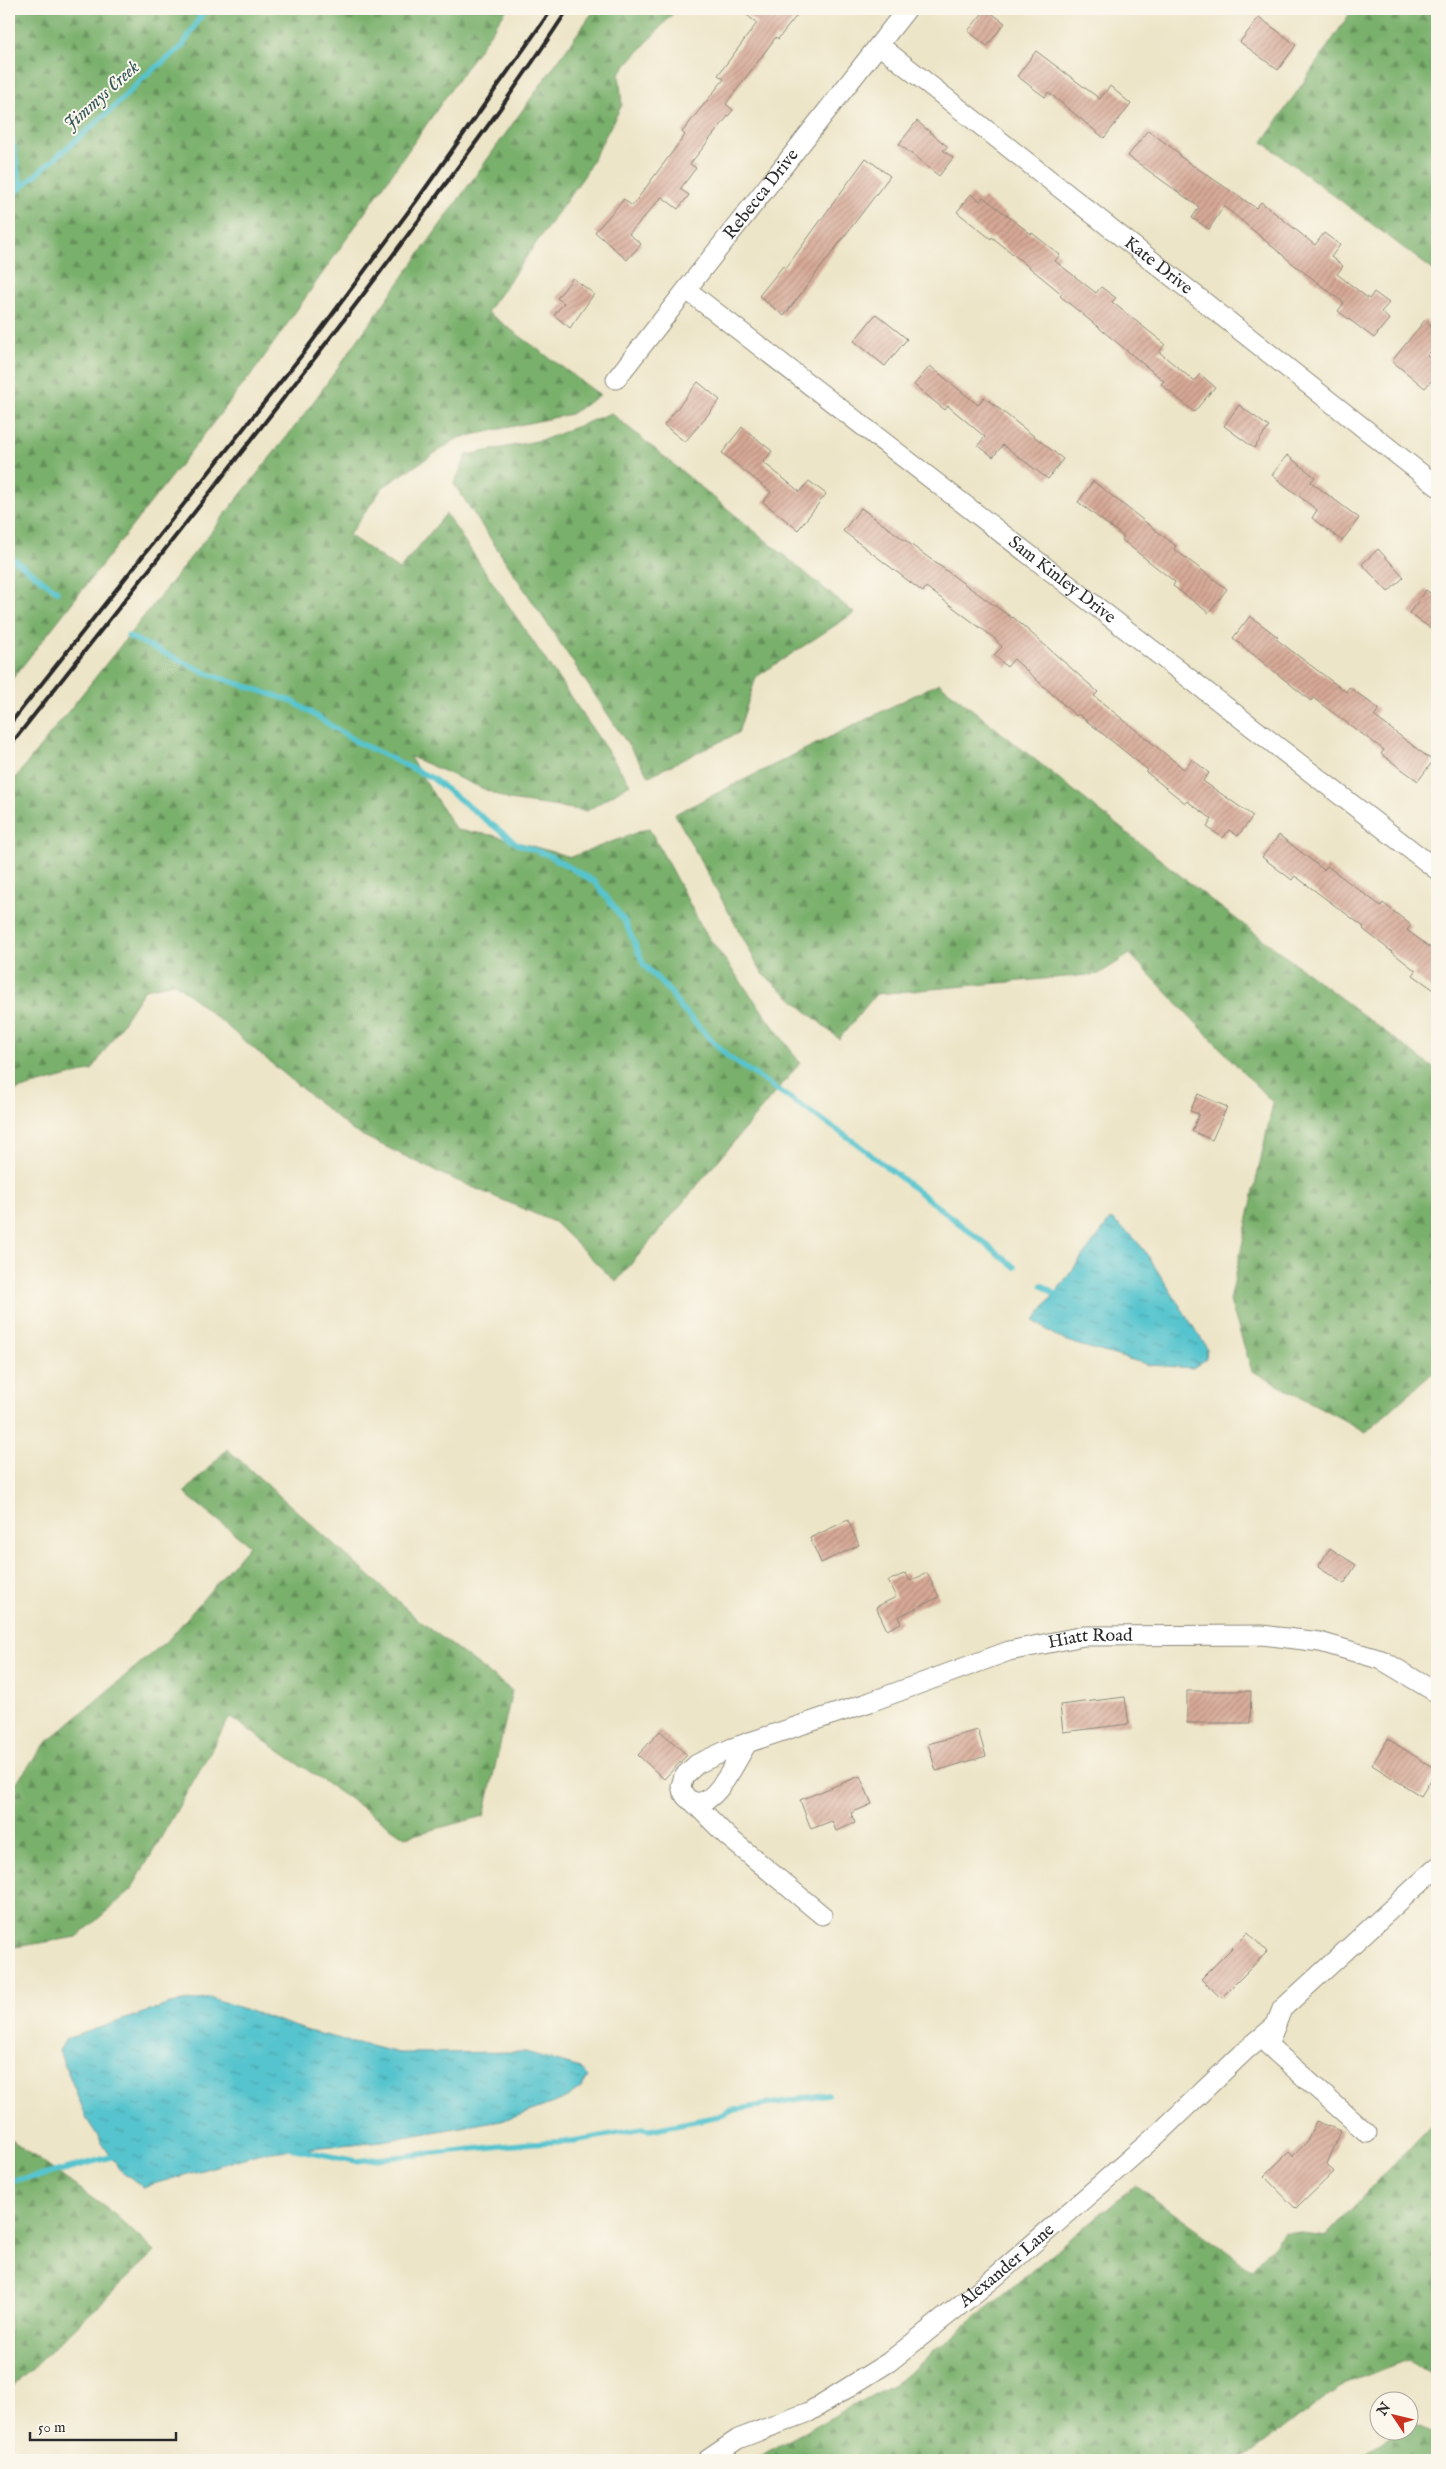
<svg xmlns="http://www.w3.org/2000/svg" width="1446" height="2469" font-family="'IM FELL English',serif">
  <style>
    .forest { fill: url(#forest-firs); stroke: #526e4c }
    .water { fill: url(#water-ripples); stroke: #41787c }
    .lines { fill: none; stroke-linecap: round; stroke-linejoin: round }
    .stream { stroke: #57c4ce; stroke-width: 5.5 }
    .building { fill: url(#building-hatch) }
    .minor-casing { stroke: #8c887a; stroke-width: 21 }
    .minor { stroke: #fff; stroke-width: 19 }
    .rail { stroke: #2b2b2b; stroke-width: 4 }
    .labels { text-anchor: middle; dominant-baseline: central; stroke-width: 4; stroke-linejoin: round; paint-order: stroke }
    .street-label { font-size: 18px; fill: #2b2b2b; stroke: #fbf7ec }
    .water-label { font-size: 19px; font-style: italic; fill: #38595c; stroke: #fbf7ec }
  </style>
  <defs>
    <pattern id="forest-firs" width="22" height="20" patternUnits="userSpaceOnUse" patternTransform="scale(1.25)"><rect width="22" height="20" fill="#79b06c"/><path d="M5 1l3.5 6h-7zM16 11l3.5 6h-7z" fill="#638f59"/></pattern>
    <pattern id="water-ripples" width="26" height="14" patternUnits="userSpaceOnUse" patternTransform="scale(1.25)"><rect width="26" height="14" fill="#57c4ce"/><path d="M2 4q2-2 4 0t4 0M15 11q2-2 4 0t4 0" fill="none" stroke="#489fa7"/></pattern>
    <pattern id="building-hatch" width="6" height="6" patternUnits="userSpaceOnUse" patternTransform="scale(1.25)"><rect width="6" height="6" fill="#d7a996"/><path d="M-1 1l2-2M0 6l6-6M5 7l2-2" fill="none" stroke="#af8a7b"/></pattern>
  </defs>
  <rect width="100%" height="100%" fill="#fbf7ec"/>
  <filter id="ink" filterUnits="userSpaceOnUse"><feTurbulence type="fractalNoise" baseFrequency=".02" numOctaves="2"/><feDisplacementMap in="SourceGraphic" scale="10" xChannelSelector="R" yChannelSelector="G"/><feConvolveMatrix kernelMatrix="1 2 1 2 8 2 1 2 1" color-interpolation-filters="sRGB"/></filter>
  <filter id="wash" filterUnits="userSpaceOnUse"><feTurbulence type="fractalNoise" baseFrequency=".0096" numOctaves="4" result="noise"/><feDisplacementMap in="SourceGraphic" scale="20" xChannelSelector="R" yChannelSelector="G"/><feGaussianBlur stdDeviation="1.12" result="paint"/><feColorMatrix in="noise" values="0 0 0 0 0 0 0 0 0 0 0 0 0 0 0 0 0 1.4 0 .05"/><feComposite in="paint" operator="in"/></filter>
  <g filter="url(#wash)">
    <rect width="100%" height="100%" fill="#ede5c8"/>
    <g class="forest">
      <path d="M 9,9 L 507,9 L 257,367 L 9,683 Z"/>
      <path d="M 595,9 L 677,9 L 619,73 L 622,105 L 584,176 L 487,312 L 600,395 L 571,414 L 458,438 L 383,487 L 349,535 L 399,570 L 446,514 L 630,784 L 587,811 L 509,800 L 409,756 L 456,830 L 492,835 L 571,857 L 649,828 L 704,931 L 800,1063 L 616,1282 L 554,1222 L 444,1175 L 353,1131 L 175,983 L 145,989 L 92,1070 L 9,1092 L 9,786 L 304,415 Z"/>
      <path d="M 1353,9 L 1437,9 L 1437,273 L 1263,142 Z"/>
      <path d="M 611,413 L 854,613 L 756,677 L 738,733 L 649,776 L 454,484 L 467,455 L 546,439 Z"/>
      <path d="M 939,683 L 1211,900 L 1437,1071 L 1437,1369 L 1366,1432 L 1252,1371 L 1230,1301 L 1273,1103 L 1130,954 L 1099,974 L 876,994 L 839,1039 L 762,973 L 675,814 Z"/>
      <path d="M 227,1449 L 420,1621 L 512,1691 L 484,1816 L 405,1837 L 230,1717 L 131,1890 L 77,1937 L 9,1948 L 9,1792 L 46,1743 L 171,1637 L 249,1545 L 184,1493 Z"/>
      <path d="M 1437,2118 L 1437,2377 L 1408,2361 L 1341,2386 L 1241,2460 L 752,2460 L 899,2381 L 1135,2185 L 1252,2270 L 1285,2231 L 1326,2236 Z"/>
      <path d="M 9,2138 L 114,2214 L 155,2252 L 9,2390 Z"/>
      <path d="M 1411,2423 L 1437,2436 L 1437,2460 L 1362,2460 L 1359,2456 L 1398,2432 L 1408,2432 L 1409,2425 Z"/>
    </g>
    <g class="water">
      <path d="M 1111,1219 L 1132,1236 L 1144,1250 L 1207,1348 L 1206,1359 L 1193,1368 L 1150,1365 L 1082,1346 L 1057,1337 L 1034,1321 Z"/>
      <path d="M 212,1998 L 308,2031 L 399,2053 L 526,2052 L 580,2068 L 588,2077 L 581,2088 L 567,2098 L 512,2118 L 382,2141 L 261,2153 L 143,2187 L 119,2169 L 88,2121 L 59,2051 L 66,2039 L 170,2004 Z"/>
    </g>
    <g class="lines">
      <g class="stream">
        <path d="M 9,123 L 21,188"/>
        <path d="M 9,198 L 112,109 L 145,76 L 182,47 L 205,9"/>
        <path d="M 9,556 L 57,591"/>
        <path d="M 128,636 L 211,675 L 292,701 L 357,742 L 432,778 L 517,844 L 548,855 L 595,882 L 625,922 L 644,965 L 671,993 L 679,1006 L 727,1056 L 852,1140 L 1015,1267"/>
        <path d="M 1042,1285 L 1054,1294"/>
        <path d="M 285,2147 L 356,2161 L 532,2143 L 573,2141 L 642,2129 L 650,2130 L 719,2116 L 729,2111 L 828,2094"/>
        <path d="M 9,2181 L 40,2176 L 118,2155"/>
      </g>
    </g>
    <g id="blocks">
      <g class="building">
        <path d="M 739,9 L 802,9 L 778,39 L 776,37 L 726,104 L 733,110 L 690,164 L 696,168 L 680,189 L 689,195 L 678,209 L 662,197 L 629,234 L 641,244 L 627,260 L 595,232 L 624,199 L 632,206 L 685,135 L 682,132 L 724,79 L 718,75 L 757,23 Z"/>
        <path d="M 986,9 L 1005,23 L 987,46 L 968,31 Z"/>
        <path d="M 1259,17 L 1296,45 L 1278,70 L 1240,42 Z"/>
        <path d="M 1036,51 L 1100,99 L 1110,86 L 1131,104 L 1104,138 L 1048,92 L 1045,97 L 1017,76 Z"/>
        <path d="M 917,121 L 948,147 L 943,150 L 953,158 L 939,176 L 899,144 Z"/>
        <path d="M 1148,130 L 1180,154 L 1179,156 L 1256,208 L 1261,202 L 1315,245 L 1324,233 L 1340,245 L 1331,257 L 1343,266 L 1337,274 L 1369,299 L 1374,292 L 1389,303 L 1381,312 L 1389,319 L 1374,338 L 1338,311 L 1344,303 L 1292,263 L 1224,206 L 1209,229 L 1192,218 L 1199,207 L 1128,156 Z"/>
        <path d="M 866,158 L 890,176 L 784,316 L 759,296 L 783,266 L 786,268 Z"/>
        <path d="M 971,194 L 980,201 L 983,197 L 1031,234 L 1032,233 L 1060,255 L 1055,261 L 1096,293 L 1101,287 L 1116,298 L 1112,302 L 1165,344 L 1159,352 L 1194,381 L 1200,374 L 1215,387 L 1194,412 L 1161,384 L 1164,381 L 1060,296 L 1062,294 L 992,237 L 991,239 L 957,212 Z"/>
        <path d="M 573,278 L 594,294 L 570,328 L 554,315 L 564,303 L 557,298 Z"/>
        <path d="M 876,314 L 907,339 L 885,366 L 854,341 Z"/>
        <path d="M 1425,320 L 1437,330 L 1437,343 L 1427,356 L 1437,364 L 1437,374 L 1425,388 L 1392,361 Z"/>
        <path d="M 930,366 L 978,405 L 984,397 L 1063,459 L 1048,479 L 1003,445 L 993,457 L 978,445 L 985,437 L 948,406 L 945,410 L 914,385 Z"/>
        <path d="M 698,382 L 720,400 L 685,442 L 664,425 Z"/>
        <path d="M 1239,405 L 1269,427 L 1254,448 L 1224,426 Z"/>
        <path d="M 742,427 L 772,451 L 763,462 L 800,492 L 809,481 L 826,494 L 798,530 L 763,502 L 771,492 L 722,453 Z"/>
        <path d="M 1287,455 L 1315,477 L 1311,482 L 1359,518 L 1342,541 L 1312,518 L 1317,510 L 1272,475 Z"/>
        <path d="M 1093,481 L 1176,546 L 1174,549 L 1227,589 L 1209,613 L 1173,586 L 1175,582 L 1122,540 L 1124,537 L 1078,502 Z"/>
        <path d="M 861,508 L 959,580 L 1012,618 L 1013,617 L 1098,692 L 1094,696 L 1184,769 L 1192,759 L 1209,773 L 1203,781 L 1253,816 L 1238,836 L 1229,830 L 1223,838 L 1207,827 L 1212,819 L 1187,801 L 1185,803 L 1146,772 L 1148,770 L 1078,714 L 1076,716 L 1014,659 L 1007,667 L 994,655 L 1002,647 L 994,638 L 926,587 L 923,592 L 843,531 Z"/>
        <path d="M 1378,549 L 1404,577 L 1388,592 L 1362,564 Z"/>
        <path d="M 1426,590 L 1437,598 L 1437,633 L 1409,613 Z"/>
        <path d="M 1250,616 L 1278,637 L 1276,639 L 1346,692 L 1349,687 L 1379,709 L 1374,716 L 1433,761 L 1418,781 L 1381,754 L 1384,750 L 1313,698 L 1311,701 L 1233,638 Z"/>
        <path d="M 1279,835 L 1324,870 L 1327,866 L 1381,906 L 1383,903 L 1411,925 L 1407,930 L 1437,953 L 1437,992 L 1413,975 L 1416,971 L 1363,929 L 1364,927 L 1295,876 L 1292,880 L 1262,857 Z"/>
        <path d="M 1198,1094 L 1227,1107 L 1212,1140 L 1192,1131 L 1199,1114 L 1190,1111 Z"/>
        <path d="M 848,1520 L 859,1545 L 821,1563 L 810,1538 Z"/>
        <path d="M 1330,1548 L 1356,1565 L 1344,1584 L 1318,1567 Z"/>
        <path d="M 906,1573 L 910,1581 L 927,1573 L 939,1597 L 898,1617 L 901,1623 L 887,1630 L 876,1607 L 896,1597 L 888,1581 Z"/>
        <path d="M 1187,1691 L 1251,1691 L 1250,1723 L 1187,1723 Z"/>
        <path d="M 1125,1697 L 1129,1724 L 1063,1732 L 1060,1705 Z"/>
        <path d="M 978,1730 L 986,1756 L 936,1771 L 928,1744 Z"/>
        <path d="M 660,1731 L 687,1755 L 664,1779 L 638,1755 Z"/>
        <path d="M 1388,1739 L 1437,1770 L 1421,1796 L 1372,1765 Z"/>
        <path d="M 860,1776 L 872,1804 L 851,1813 L 855,1823 L 836,1831 L 832,1821 L 811,1829 L 800,1800 Z"/>
        <path d="M 1248,1932 L 1267,1952 L 1221,1998 L 1201,1979 Z"/>
        <path d="M 1316,2121 L 1341,2131 L 1327,2164 L 1334,2172 L 1296,2209 L 1264,2176 L 1289,2152 L 1293,2156 L 1307,2142 Z"/>
      </g>
    </g>
  </g>
  <g filter="url(#ink)">
    <use href="#blocks" fill-opacity="0" stroke="#8c887a" stroke-width="1"/>
    <g class="lines">
      <defs>
        <g id="minor">
          <path id="s1" d="M 879,45 L 1437,486"/>
          <path id="s2" d="M 687,290 L 1437,870"/>
          <path id="s3" d="M 616,379 L 907,9"/>
          <path id="s4" d="M 748,1742 C 737,1758 715,1811 692,1801 C 686,1799 682,1792 681,1786 L 684,1776 L 697,1764 L 732,1748 L 870,1702 L 1009,1651 L 1084,1636 L 1262,1635 L 1320,1642 L 1382,1660 L 1437,1693"/>
          <path d="M 692,1801 L 727,1836 L 822,1915"/>
          <path d="M 1367,2133 L 1268,2045 L 1282,2009 L 1437,1867"/>
          <path id="s5" d="M 707,2460 L 738,2439 L 809,2412 L 889,2362 L 995,2277 L 1158,2134 L 1246,2050 L 1276,2025"/>
        </g>
      </defs>
      <use href="#minor" class="minor-casing"/>
      <use href="#minor" class="minor"/>
      <g class="rail">
        <path d="M 9,725 L 305,351 L 417,200 L 552,9"/>
        <path d="M 9,747 C 136,585 266,425 390,259 C 451,177 512,95 568,9"/>
      </g>
    </g>
  </g>
  <g class="labels">
    <g class="street-label">
      <text stroke="none"><textPath href="#s3" startOffset="235">Rebecca Drive</textPath></text>
      <text stroke="none"><textPath href="#s1" startOffset="356">Kate Drive</textPath></text>
      <text stroke="none"><textPath href="#s2" startOffset="474">Sam Kinley Drive</textPath></text>
      <text stroke="none"><textPath href="#s4" startOffset="549">Hiatt Road</textPath></text>
      <text stroke="none"><textPath href="#s5" startOffset="360">Alexander Lane</textPath></text>
    </g>
    <g class="water-label">
      <text transform="translate(102 96) rotate(-42)">Jimmys Creek</text>
    </g>
  </g>
  <rect width="1446" height="2469" fill="none" stroke="#fbf7ec" stroke-width="30"/>
  <g transform="translate(1394 2416) rotate(305)"><circle r="24" fill="#fbf7ec" stroke="#a8a59f"/>
  <path d="M0-4L9 19L0 12L-9 19Z" fill="#c8321e"/>
  <text y="-8" font-size="14" font-weight="bold" text-anchor="middle" fill="#2b2b2b">N</text>
  </g>
  <path d="M30 2432v8h146v-8" fill="none" stroke="#2b2b2b" stroke-width="2.5"/>
  <text x="38" y="2432" font-size="15" fill="#2b2b2b" stroke="#fbf7ec" stroke-width="4" paint-order="stroke">50 m</text>
</svg>
